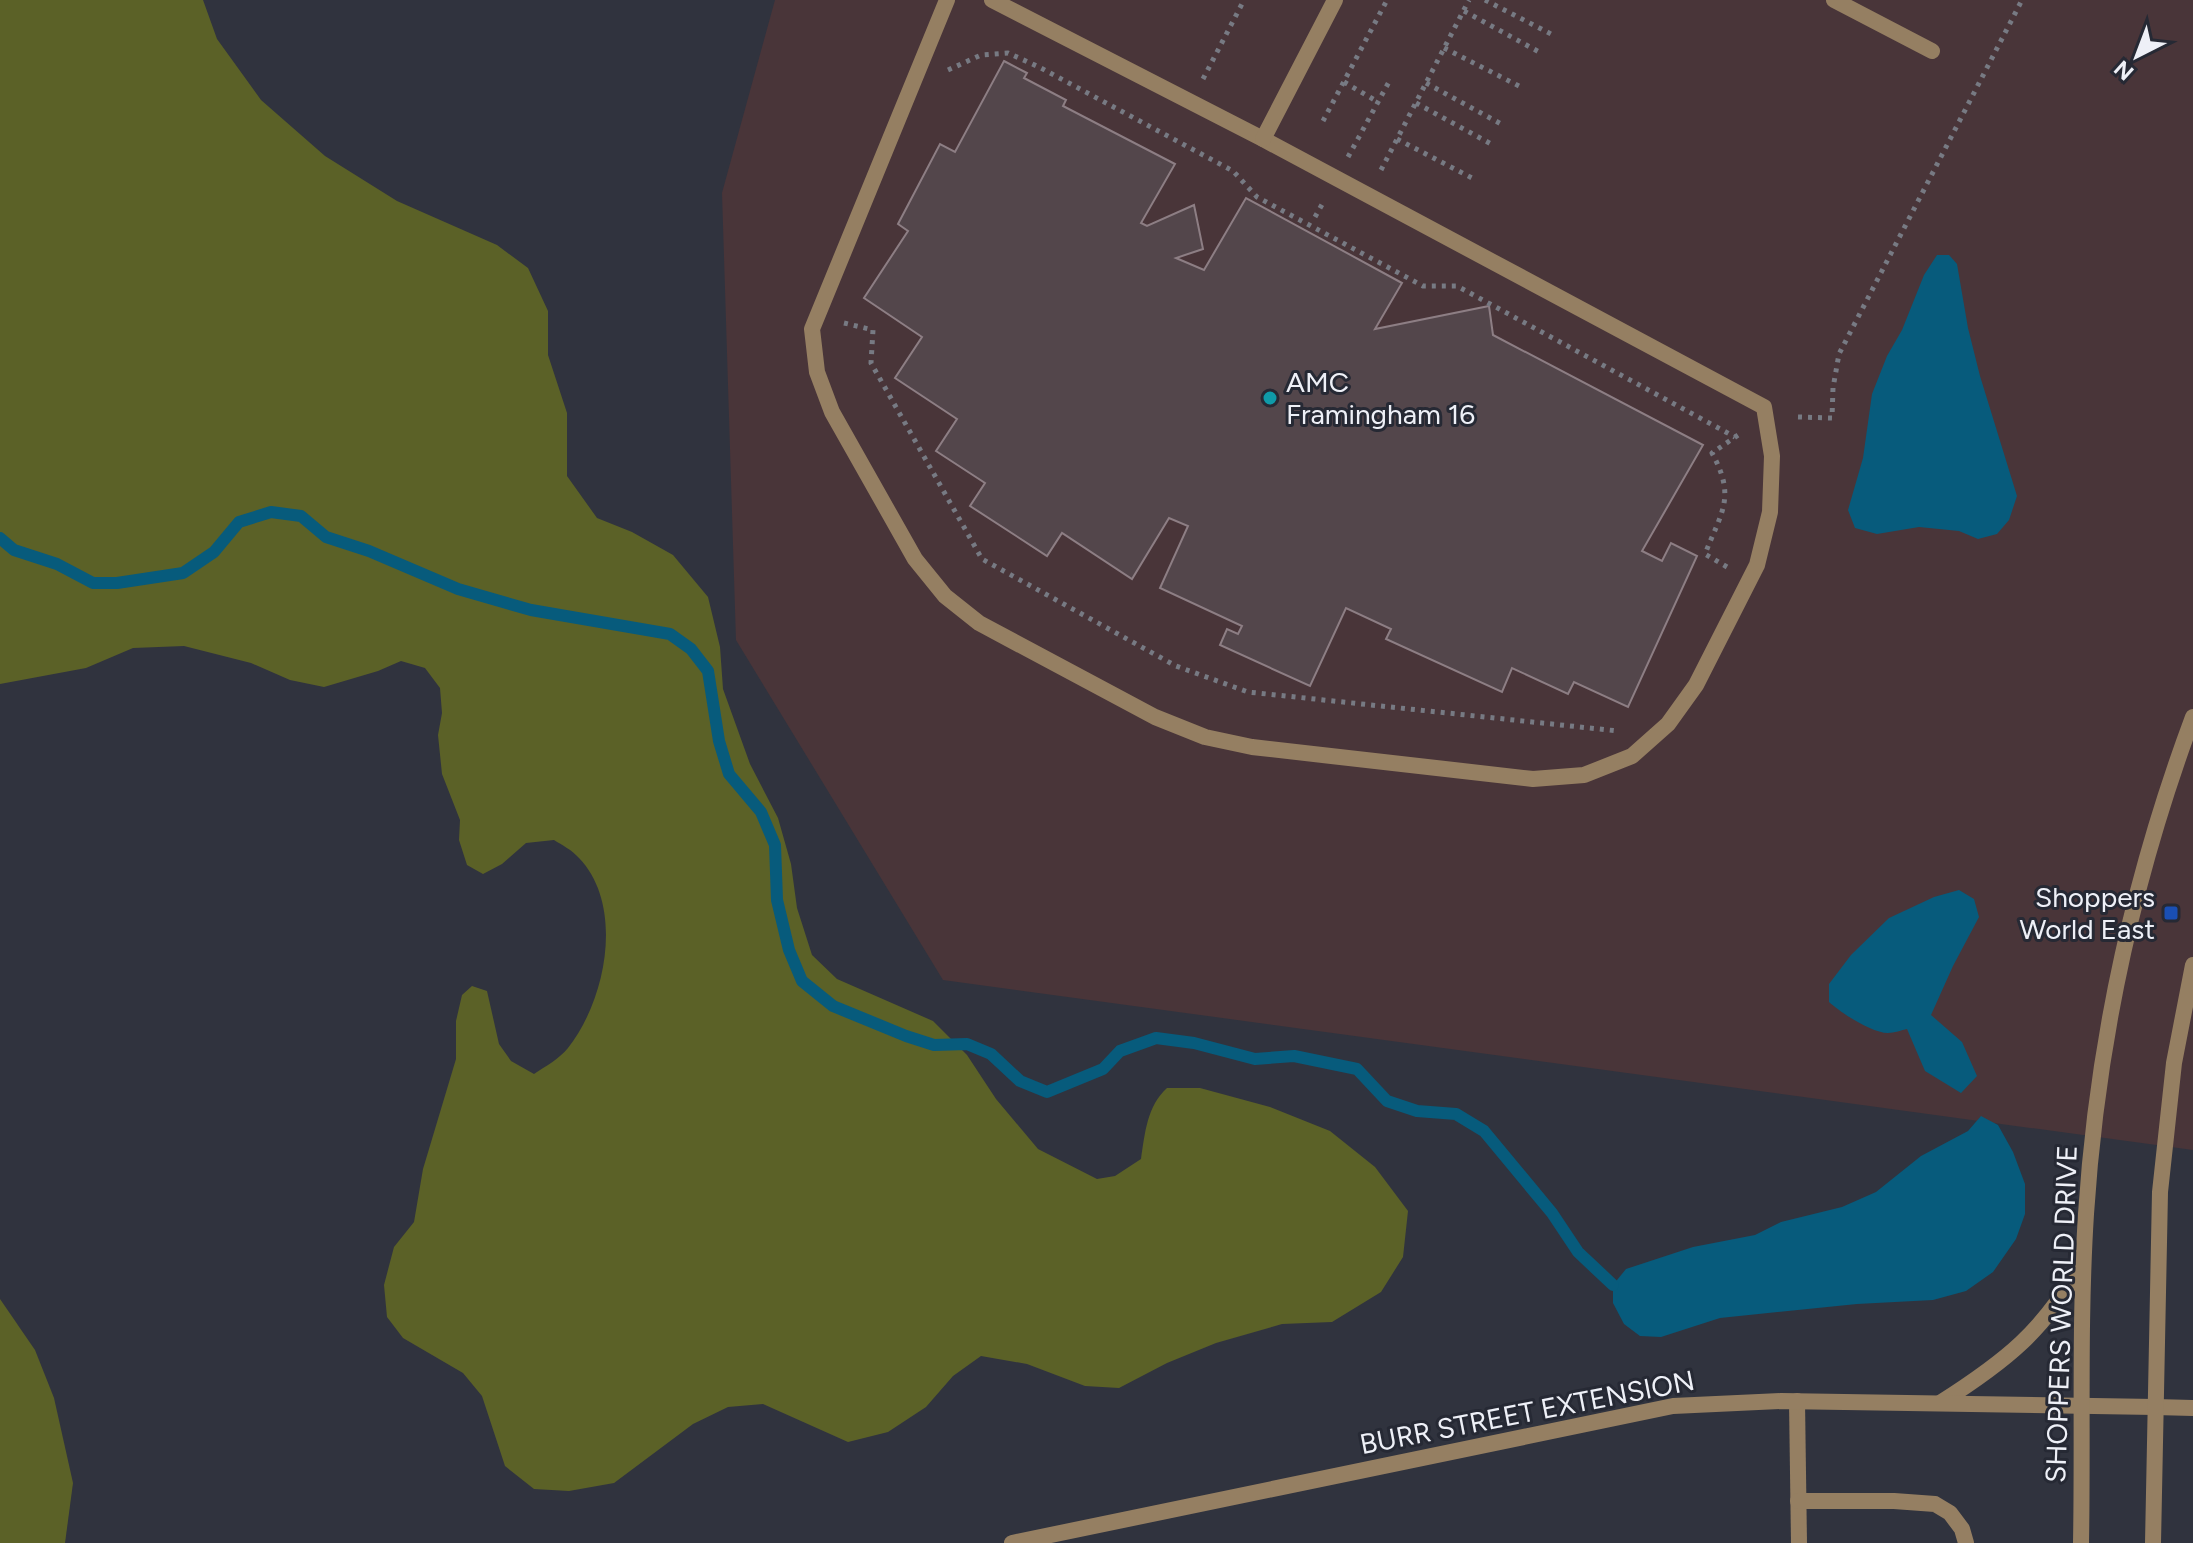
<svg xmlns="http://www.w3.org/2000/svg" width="2193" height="1543" font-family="Figtree,sans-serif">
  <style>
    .commercial { fill: #493539 }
    .green { fill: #5b6127 }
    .water { fill: #075b7c }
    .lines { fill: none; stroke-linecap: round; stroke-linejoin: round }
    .stream { stroke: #075b7c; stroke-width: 12 }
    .building { fill: #53464b; stroke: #8d7e84; stroke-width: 2 }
    .path { stroke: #777a83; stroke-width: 5; stroke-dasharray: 4 6; stroke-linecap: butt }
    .service { stroke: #957f62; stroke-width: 16 }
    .minor { stroke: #957f62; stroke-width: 16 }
    .culture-dot { fill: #0f9aa8; stroke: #262934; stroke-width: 3 }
    .transit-dot { fill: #1a4fb4; stroke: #262934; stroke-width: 3 }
    .labels { text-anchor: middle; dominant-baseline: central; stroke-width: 6; stroke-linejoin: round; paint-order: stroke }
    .poi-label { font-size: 28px; fill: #eef0f7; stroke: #262934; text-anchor: start }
    .street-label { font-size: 28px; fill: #eef0f7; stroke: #262934 }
  </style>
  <rect width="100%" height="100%" fill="#30333e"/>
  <path class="commercial" d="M 775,0 L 2193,0 L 2193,1150 L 943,980 L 736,640 L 722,193 Z"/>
  <g class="green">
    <path d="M 0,0 L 203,0 L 217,39 L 261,100 L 325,156 L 397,201 L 497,245 L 528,268 L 548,311 L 548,355 L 567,413 L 567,476 L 597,518 L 632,532 L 673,555 L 708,597 L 720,647 L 723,689 L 750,764 L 778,818 L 791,864 L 797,908 L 812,955 L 837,979 L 933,1021 L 967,1055 L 996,1099 L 1038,1149 L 1097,1179 L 1115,1176 L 1141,1159 C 1145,1133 1147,1106 1167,1088 L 1200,1088 L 1270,1107 L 1330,1131 L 1375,1167 L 1408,1211 L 1403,1257 L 1381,1292 L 1332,1322 L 1282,1324 L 1216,1343 L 1167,1363 L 1119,1388 L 1085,1386 L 1027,1364 L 981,1356 L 953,1376 L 926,1407 L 888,1432 L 848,1442 L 763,1404 L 728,1407 L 693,1424 L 614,1483 L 569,1491 L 534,1489 L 505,1466 L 482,1396 L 463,1373 L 403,1338 L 387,1317 L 384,1285 L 394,1247 L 414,1222 L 423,1169 L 456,1059 L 456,1021 L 462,995 L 472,986 L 487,991 L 499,1044 L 511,1061 L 534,1074 C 546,1066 559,1059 568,1048 C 606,1000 625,906 579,858 C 572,850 562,845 554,840 L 526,843 L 502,864 L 483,874 L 467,865 L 459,840 L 460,820 L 442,774 L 438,735 L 442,713 L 440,688 L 425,668 L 401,661 L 378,671 L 324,687 L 290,680 L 251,663 L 184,646 L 133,648 L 86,668 L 0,684 Z"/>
    <path d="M 0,1299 L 35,1350 L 54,1398 L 73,1483 L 65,1543 L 0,1543 Z"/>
  </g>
  <g class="water">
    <path d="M 1937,255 L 1949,255 L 1957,264 L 1968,328 L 1980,376 L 2017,496 L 2009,520 L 1997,534 L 1978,539 L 1959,531 L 1919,527 L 1877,534 L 1855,528 L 1848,510 L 1863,458 L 1872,394 L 1887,356 L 1902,330 L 1924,275 Z"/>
    <path d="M 1959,890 L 1974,899 L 1979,917 L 1953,966 L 1931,1015 L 1962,1042 L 1977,1076 L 1961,1093 L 1925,1071 L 1907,1029 C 1902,1030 1894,1033 1888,1033 C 1872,1033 1841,1013 1829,1002 L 1829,984 L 1851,955 L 1889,918 L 1934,897 Z"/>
    <path d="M 1981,1116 L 1998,1125 L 2013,1152 L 2025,1184 L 2025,1214 L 2016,1239 L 1993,1272 L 1966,1291 L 1933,1300 L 1857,1304 L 1720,1318 L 1661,1337 L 1640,1336 L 1624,1324 L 1613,1303 L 1613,1285 L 1626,1269 L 1693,1247 L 1755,1235 L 1781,1222 L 1842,1207 L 1876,1192 L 1921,1156 L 1968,1131 Z"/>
  </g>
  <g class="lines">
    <path class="stream" d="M 0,538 L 14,550 L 57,564 L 93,583 L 117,583 L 183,573 L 214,552 L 239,522 L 271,512 L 301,516 L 326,537 L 369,551 L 458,589 L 531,610 L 670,634 L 691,649 L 708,671 L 719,741 L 729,774 L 761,812 L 775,845 L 777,900 L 789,950 L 802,981 L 833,1006 L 906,1036 L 934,1045 L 967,1044 L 991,1054 L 1020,1081 L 1047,1092 L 1103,1069 L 1120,1051 L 1156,1038 L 1194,1043 L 1255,1059 L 1294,1056 L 1357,1069 L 1387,1101 L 1417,1111 L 1456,1114 L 1484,1131 L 1552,1213 L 1578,1252 L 1613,1285"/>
  </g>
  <path class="building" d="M 1004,61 L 1027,73 L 1024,78 L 1066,100 L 1063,106 L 1175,164 L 1141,223 L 1147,226 L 1194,205 L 1203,249 L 1176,258 L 1204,270 L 1246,198 L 1402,283 L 1375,329 L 1489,306 L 1493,335 L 1703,445 L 1642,551 L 1662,561 L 1671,543 L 1697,556 L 1628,707 L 1574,682 L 1568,694 L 1512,668 L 1502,692 L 1386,639 L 1391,629 L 1346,608 L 1310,686 L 1220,645 L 1227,629 L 1238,634 L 1242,626 L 1160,588 L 1188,526 L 1169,518 L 1132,579 L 1062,533 L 1047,556 L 970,506 L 985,483 L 936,451 L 957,419 L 895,378 L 922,337 L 864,298 L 908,231 L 898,224 L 940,144 L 955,152 Z"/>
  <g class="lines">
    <g class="path">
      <path d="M 1485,0 L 1551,34"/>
      <path d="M 1464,11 L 1541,53"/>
      <path d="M 1444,48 L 1523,88"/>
      <path d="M 948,70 L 981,55 L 1008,53 L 1039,67 L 1233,171 L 1257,197 L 1423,286 L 1457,286 L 1735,437"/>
      <path d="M 1203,79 L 1244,0"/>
      <path d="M 1344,82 L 1378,102"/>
      <path d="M 1426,83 L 1503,125"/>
      <path d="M 1416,103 L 1493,145"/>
      <path d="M 1323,121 L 1387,0"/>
      <path d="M 1397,139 L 1474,179"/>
      <path d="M 1348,157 L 1390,80"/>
      <path d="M 1381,170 L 1469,0"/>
      <path d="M 1315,217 L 1324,201"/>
      <path d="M 844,323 L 873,330 L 871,363 L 982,559 L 1176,666 L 1248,692 L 1618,731"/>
      <path d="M 1798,417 L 1832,418 L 1833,388 L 1839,354 L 2022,0"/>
      <path d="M 1727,567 L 1705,554 C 1722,511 1736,497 1712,453 L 1741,433"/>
    </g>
    <g class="service">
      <path d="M 947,0 L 812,329 L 817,372 L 832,412 L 915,559 L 945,596 L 979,623 L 1155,717 L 1205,737 L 1252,747 L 1533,779 L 1584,775 L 1632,756 L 1668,724 L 1696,685 L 1757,565 L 1770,512 L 1772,456 L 1764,407 L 1263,139 L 992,0"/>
      <path d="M 1834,0 L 1932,51"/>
      <path d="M 1263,139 L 1335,0"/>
      <path d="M 1797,1401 L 1799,1543"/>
      <path d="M 2155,1407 L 2193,1408"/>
      <path d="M 1798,1501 L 1894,1501 L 1935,1504 L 1950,1513 L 1962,1529 L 1966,1543"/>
    </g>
    <g class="minor">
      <path d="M 1940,1403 C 2006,1361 2043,1332 2083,1262"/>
      <path d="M 1012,1543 L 1673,1406 L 1781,1401 L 2155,1407"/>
      <path d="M 2081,1543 C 2083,1434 2079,1324 2086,1214 C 2097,1043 2133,878 2193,717"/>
      <path d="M 2153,1543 L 2160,1192 L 2174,1063 L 2193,965"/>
    </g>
  </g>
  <circle class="culture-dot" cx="1270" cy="398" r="8"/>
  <rect class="transit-dot" x="2163" y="905" width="16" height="16" rx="4"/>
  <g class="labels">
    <g class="poi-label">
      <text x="1286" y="382">AMC<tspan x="1286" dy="32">Framingham 16</tspan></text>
      <text x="2155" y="897" text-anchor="end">Shoppers<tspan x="2155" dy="32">World East</tspan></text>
    </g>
    <g class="street-label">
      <text transform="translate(2061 1314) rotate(-88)">SHOPPERS WORLD DRIVE</text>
      <text transform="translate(1527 1412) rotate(-11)">BURR STREET EXTENSION</text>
    </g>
  </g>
  <g transform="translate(2137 56) rotate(222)" stroke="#262934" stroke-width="6" paint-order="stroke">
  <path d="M0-6L14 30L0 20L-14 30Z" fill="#eef0f7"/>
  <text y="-12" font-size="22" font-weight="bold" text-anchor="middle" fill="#eef0f7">N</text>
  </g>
</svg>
